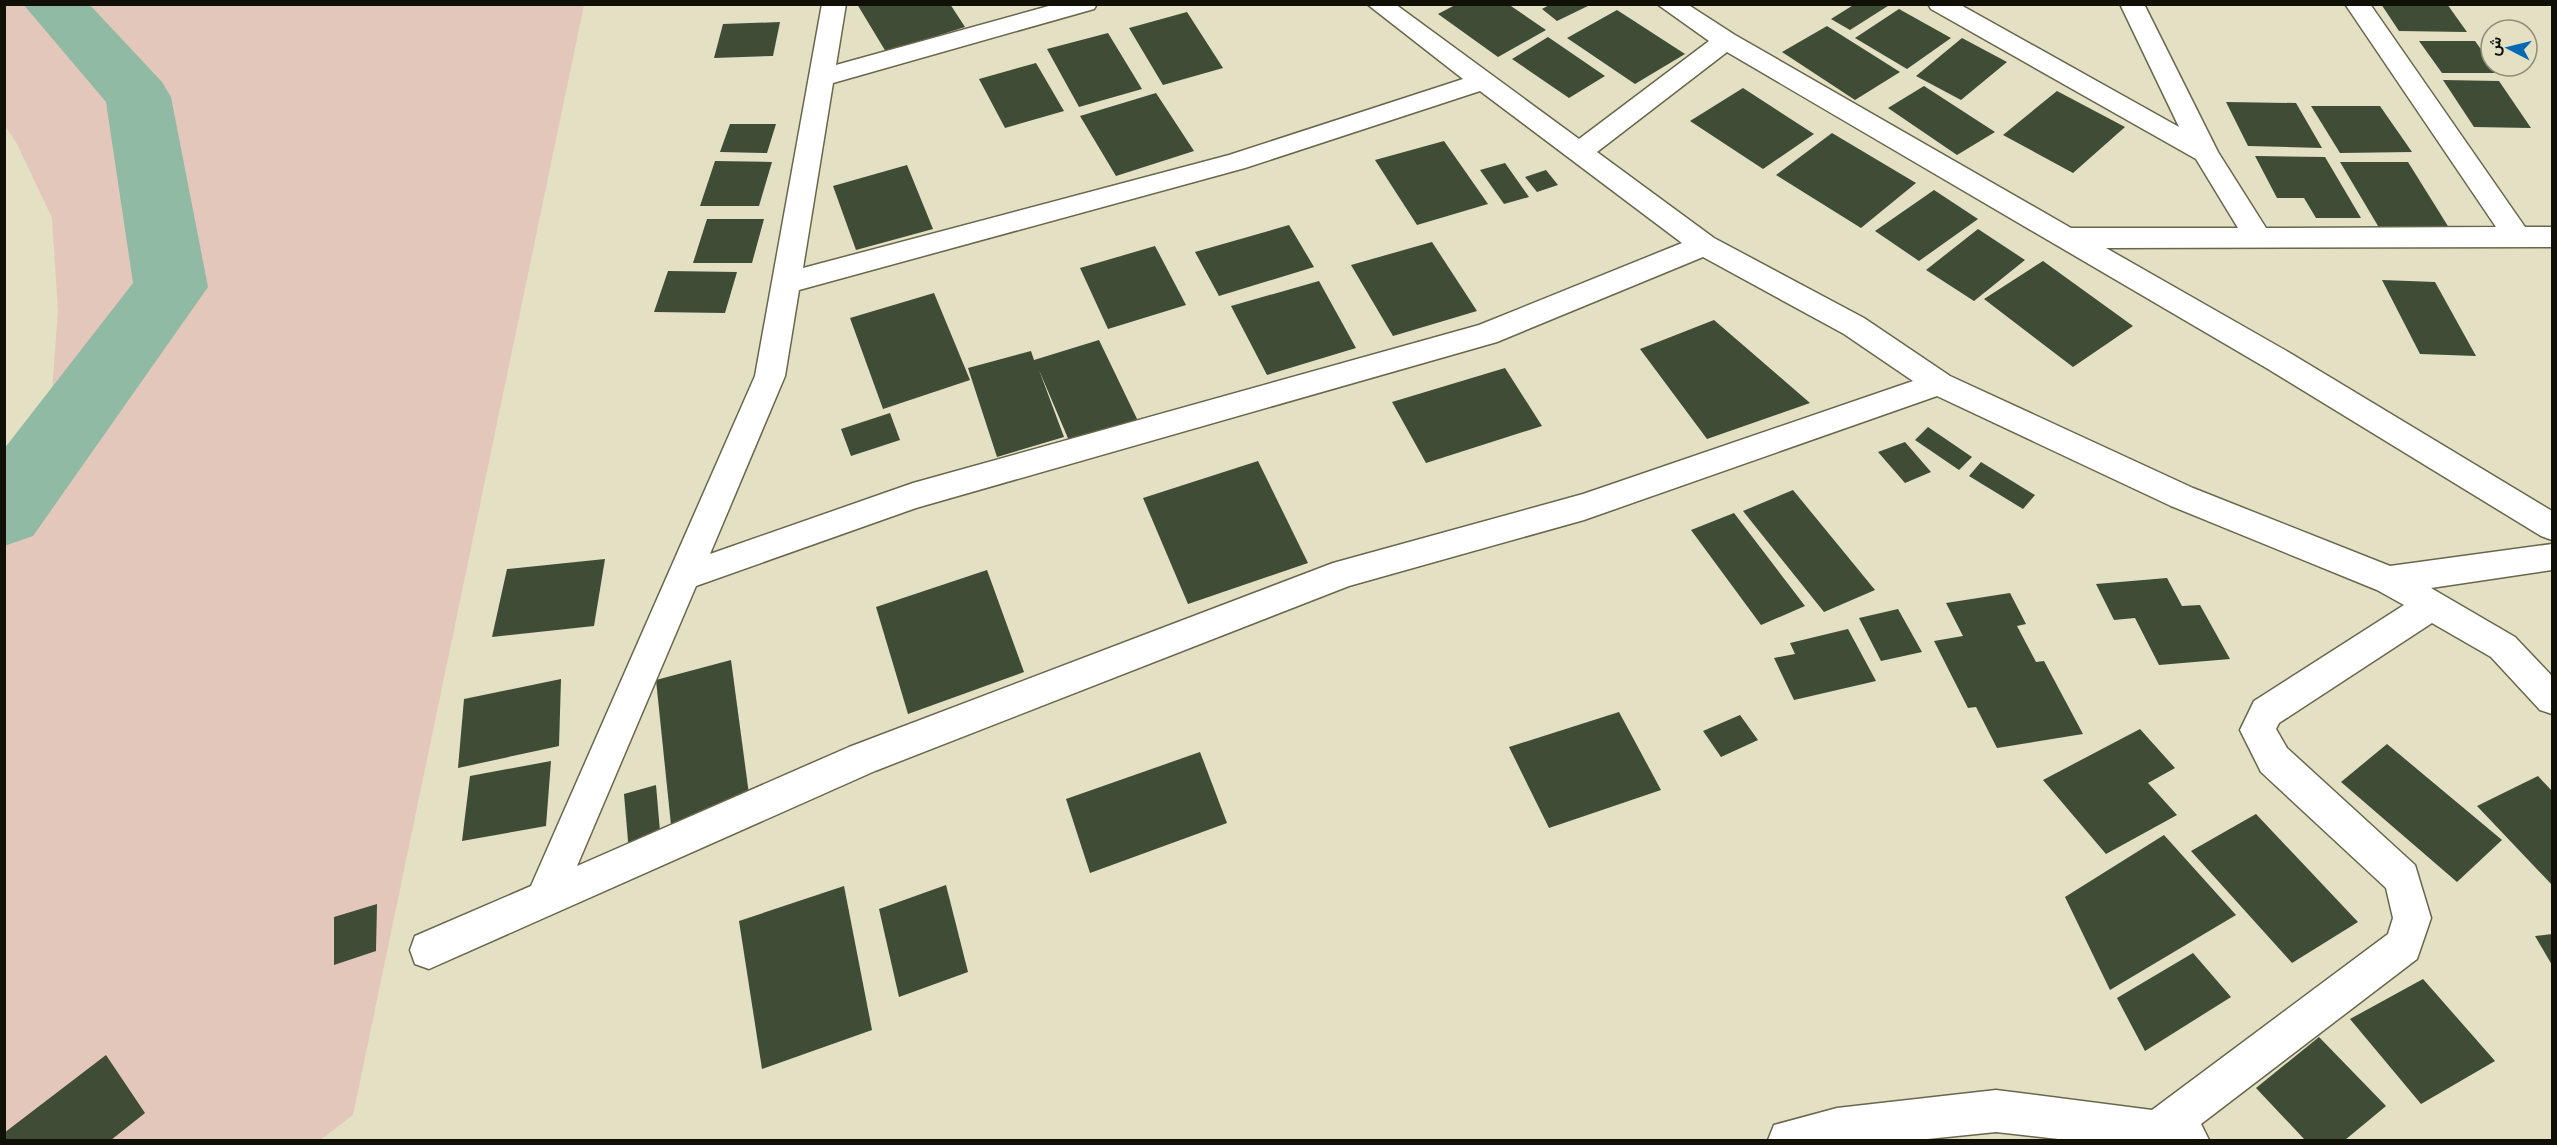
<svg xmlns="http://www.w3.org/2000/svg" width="2557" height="1145" font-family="'Roboto Condensed',Vazirmatn,sans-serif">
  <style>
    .green { fill: #e4c7bb }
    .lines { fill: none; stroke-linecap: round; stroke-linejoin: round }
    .river { fill: #90baa4; fill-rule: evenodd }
    .building { fill: #3f4c36 }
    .minor-casing { stroke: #69664c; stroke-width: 3 }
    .minor { fill: #fff; fill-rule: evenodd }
  </style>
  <rect width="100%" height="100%" fill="#e3e0c3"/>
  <path class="green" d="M 5,5 L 584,5 L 353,1115 L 320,1140 L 5,1140 L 5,462 L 50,418 L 58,311 L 52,218 L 17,144 L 5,126 Z"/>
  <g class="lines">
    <path class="river" d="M 23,4 L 89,4 L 162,82 L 171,97 L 208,287 L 33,536 L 4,546 L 4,449 L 133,283 L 106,102 Z"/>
  </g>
  <g class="building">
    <path d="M 857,4 L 950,4 L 965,27 L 886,52 Z"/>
    <path d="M 1457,4 L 1508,4 L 1546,30 L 1498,57 L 1438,14 Z"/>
    <path d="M 1551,4 L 1592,4 L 1557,21 L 1542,9 Z"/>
    <path d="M 1855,4 L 1891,4 L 1850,30 L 1831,19 Z"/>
    <path d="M 2381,4 L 2447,4 L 2467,32 L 2399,31 Z"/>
    <path d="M 1899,9 L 1951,38 L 1907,69 L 1855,38 Z"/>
    <path d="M 1617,10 L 1685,54 L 1635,84 L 1567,38 Z"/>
    <path d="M 1187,12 L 1223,68 L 1163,85 L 1129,28 Z"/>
    <path d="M 780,22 L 773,56 L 714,58 L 723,24 Z"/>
    <path d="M 1827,26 L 1900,72 L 1855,100 L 1782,52 Z"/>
    <path d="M 1108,33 L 1142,89 L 1079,107 L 1047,49 Z"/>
    <path d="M 1548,37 L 1605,76 L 1569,98 L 1512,59 Z"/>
    <path d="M 1962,38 L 2007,62 L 1961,100 L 1916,76 Z"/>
    <path d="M 2419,41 L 2475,41 L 2498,73 L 2442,73 Z"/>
    <path d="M 1036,63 L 1064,111 L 1005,128 L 979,79 Z"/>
    <path d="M 2443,80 L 2499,81 L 2531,128 L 2474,127 Z"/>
    <path d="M 1924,86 L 1995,132 L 1957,155 L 1888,108 Z"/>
    <path d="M 1743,88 L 1814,134 L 1763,169 L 1690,121 Z"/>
    <path d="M 2057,91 L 2125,127 L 2073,173 L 2003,135 Z"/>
    <path d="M 1156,93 L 1194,151 L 1116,176 L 1080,116 Z"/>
    <path d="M 2226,102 L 2296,103 L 2322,148 L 2248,146 Z"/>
    <path d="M 2311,106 L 2380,106 L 2412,152 L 2340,153 Z"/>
    <path d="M 730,124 L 776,124 L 767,153 L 720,152 Z"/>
    <path d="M 1832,133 L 1916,183 L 1861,228 L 1776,175 Z"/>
    <path d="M 1444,141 L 1488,204 L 1417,225 L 1375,160 Z"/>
    <path d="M 2255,156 L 2325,157 L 2361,218 L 2316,218 L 2304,198 L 2277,198 Z"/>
    <path d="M 715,161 L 772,162 L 759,206 L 700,206 Z"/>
    <path d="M 2340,162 L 2408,162 L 2451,231 L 2381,231 Z"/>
    <path d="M 1505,163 L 1529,197 L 1504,204 L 1480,170 Z"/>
    <path d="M 907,165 L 933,229 L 856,250 L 833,186 Z"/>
    <path d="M 1546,170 L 1558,185 L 1537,192 L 1525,177 Z"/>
    <path d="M 1934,190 L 1978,219 L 1919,261 L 1875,231 Z"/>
    <path d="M 707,219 L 764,219 L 752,263 L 693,263 Z"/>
    <path d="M 1289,225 L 1314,267 L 1219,296 L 1195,252 Z"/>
    <path d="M 1978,229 L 2025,260 L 1974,301 L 1926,270 Z"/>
    <path d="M 1432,242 L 1477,311 L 1393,336 L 1351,265 Z"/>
    <path d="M 1155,246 L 1186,305 L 1108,329 L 1080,268 Z"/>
    <path d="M 2043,261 L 2133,326 L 2073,367 L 1984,299 Z"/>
    <path d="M 668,271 L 737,272 L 725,313 L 654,312 Z"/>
    <path d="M 2382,280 L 2435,282 L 2476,356 L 2420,354 Z"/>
    <path d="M 1319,281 L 1356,348 L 1267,375 L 1231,306 Z"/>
    <path d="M 934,293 L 970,380 L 883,409 L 850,318 Z"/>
    <path d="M 1714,320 L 1810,403 L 1707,439 L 1640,349 Z"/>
    <path d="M 1099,340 L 1138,421 L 1070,443 L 1039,370 L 1064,437 L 997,457 L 968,368 L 1031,351 L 1034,360 Z"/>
    <path d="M 1505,368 L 1542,426 L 1426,463 L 1392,402 Z"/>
    <path d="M 890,413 L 900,440 L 851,456 L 841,429 Z"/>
    <path d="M 1928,427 L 1972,457 L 1959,470 L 1915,440 Z"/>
    <path d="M 1905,442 L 1931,472 L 1905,483 L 1878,452 Z"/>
    <path d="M 1258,461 L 1308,563 L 1188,604 L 1143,498 Z"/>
    <path d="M 1981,462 L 2035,495 L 2023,509 L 1969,476 Z"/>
    <path d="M 1793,490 L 1875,590 L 1824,612 L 1743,511 Z"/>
    <path d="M 1734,513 L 1805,606 L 1761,625 L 1691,530 Z"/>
    <path d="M 605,559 L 594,626 L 492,637 L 507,569 Z"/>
    <path d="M 987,570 L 1024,672 L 908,714 L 876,607 Z"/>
    <path d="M 2167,578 L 2182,606 L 2200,605 L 2230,659 L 2159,665 L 2135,618 L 2114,620 L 2096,584 Z"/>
    <path d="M 2010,593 L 2026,624 L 2017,626 L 2036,662 L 2044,661 L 2083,734 L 1997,748 L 1976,707 L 1968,708 L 1934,641 L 1963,636 L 1946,603 Z"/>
    <path d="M 1898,609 L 1922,652 L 1881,661 L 1859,618 Z"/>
    <path d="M 1848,629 L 1876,681 L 1794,700 L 1774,658 L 1795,654 L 1790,643 Z"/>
    <path d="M 731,660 L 750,802 L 671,825 L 656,680 Z"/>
    <path d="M 561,679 L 559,746 L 458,768 L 464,699 Z"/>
    <path d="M 1619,712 L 1661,790 L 1549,828 L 1509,747 Z"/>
    <path d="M 1740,715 L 1758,740 L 1721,757 L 1703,731 Z"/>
    <path d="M 2140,729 L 2175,768 L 2148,783 L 2177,815 L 2106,854 L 2043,780 Z"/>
    <path d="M 2387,744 L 2502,840 L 2457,882 L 2341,782 Z"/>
    <path d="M 1200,752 L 1227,823 L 1090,873 L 1066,799 Z"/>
    <path d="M 551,761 L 546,826 L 462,841 L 470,776 Z"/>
    <path d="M 2538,776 L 2552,791 L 2552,885 L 2477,806 Z"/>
    <path d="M 656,785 L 661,843 L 629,853 L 624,794 Z"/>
    <path d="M 2256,814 L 2358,922 L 2292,963 L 2191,851 Z"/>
    <path d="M 2164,835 L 2236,915 L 2110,990 L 2065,897 Z"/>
    <path d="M 946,885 L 968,972 L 899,997 L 879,909 Z"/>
    <path d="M 844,886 L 872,1030 L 762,1069 L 739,921 Z"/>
    <path d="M 377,904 L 376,951 L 334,965 L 334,917 Z"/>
    <path d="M 2552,934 L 2552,965 L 2535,936 Z"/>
    <path d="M 2193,953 L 2231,997 L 2145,1051 L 2117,998 Z"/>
    <path d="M 2423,979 L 2495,1061 L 2421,1104 L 2350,1019 Z"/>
    <path d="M 2319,1037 L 2386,1106 L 2345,1140 L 2305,1140 L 2256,1088 Z"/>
    <path d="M 106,1055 L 145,1113 L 111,1140 L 4,1140 L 4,1133 Z"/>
  </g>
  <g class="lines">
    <defs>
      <path id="minor" d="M 822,4 L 846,4 L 836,65 L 1056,4 L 1097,4 L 1094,9 L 833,83 L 803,268 L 1229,155 L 1463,79 L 1367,4 L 1395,4 L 1579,139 L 1709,41 L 1657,4 L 1687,4 L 1735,35 L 2071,228 L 2238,228 L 2196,159 L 1931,9 L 1928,4 L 1959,4 L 2179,127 L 2120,4 L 2144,4 L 2218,152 L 2266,228 L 2496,227 L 2345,4 L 2370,4 L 2525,227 L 2552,227 L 2552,247 L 2106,248 L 2290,353 L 2552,511 L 2552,540 L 2541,536 L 2268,369 L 1727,52 L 1597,152 L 1714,238 L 1864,318 L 1950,376 L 2193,488 L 2390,566 L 2552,544 L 2552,570 L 2431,588 L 2515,637 L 2552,676 L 2552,714 L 2540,710 L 2491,657 L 2432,623 L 2279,723 L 2276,729 L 2287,748 L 2415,865 L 2431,918 L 2417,959 L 2201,1124 L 2209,1140 L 2067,1140 L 1996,1132 L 1918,1140 L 1768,1140 L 1774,1125 L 1837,1108 L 1996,1090 L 2152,1110 L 2388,934 L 2393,918 L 2386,888 L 2261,772 L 2240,730 L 2254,701 L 2404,605 L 2377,590 L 2171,506 L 1937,396 L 1584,520 L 1349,586 L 875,771 L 429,969 L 415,964 L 410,950 L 415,936 L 531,886 L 755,376 ZM 1480,91 L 1682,243 L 1479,325 L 913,483 L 710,554 L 785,376 L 799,290 L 1245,168 ZM 1703,257 L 1844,334 L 1913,381 L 1583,494 L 1333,563 L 849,747 L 577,866 L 696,586 L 916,508 L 1497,342 Z"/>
    </defs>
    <use href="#minor" class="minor-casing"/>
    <use href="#minor" class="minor"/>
  </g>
  <rect width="2557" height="1145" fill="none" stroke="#111006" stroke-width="12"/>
  <g transform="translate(2509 48) rotate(277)"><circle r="28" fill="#e3e0c3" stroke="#8f8d77" stroke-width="1.5"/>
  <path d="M0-4.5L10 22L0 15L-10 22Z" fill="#0369b5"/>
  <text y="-9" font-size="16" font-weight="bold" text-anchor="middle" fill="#111006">ش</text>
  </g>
</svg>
